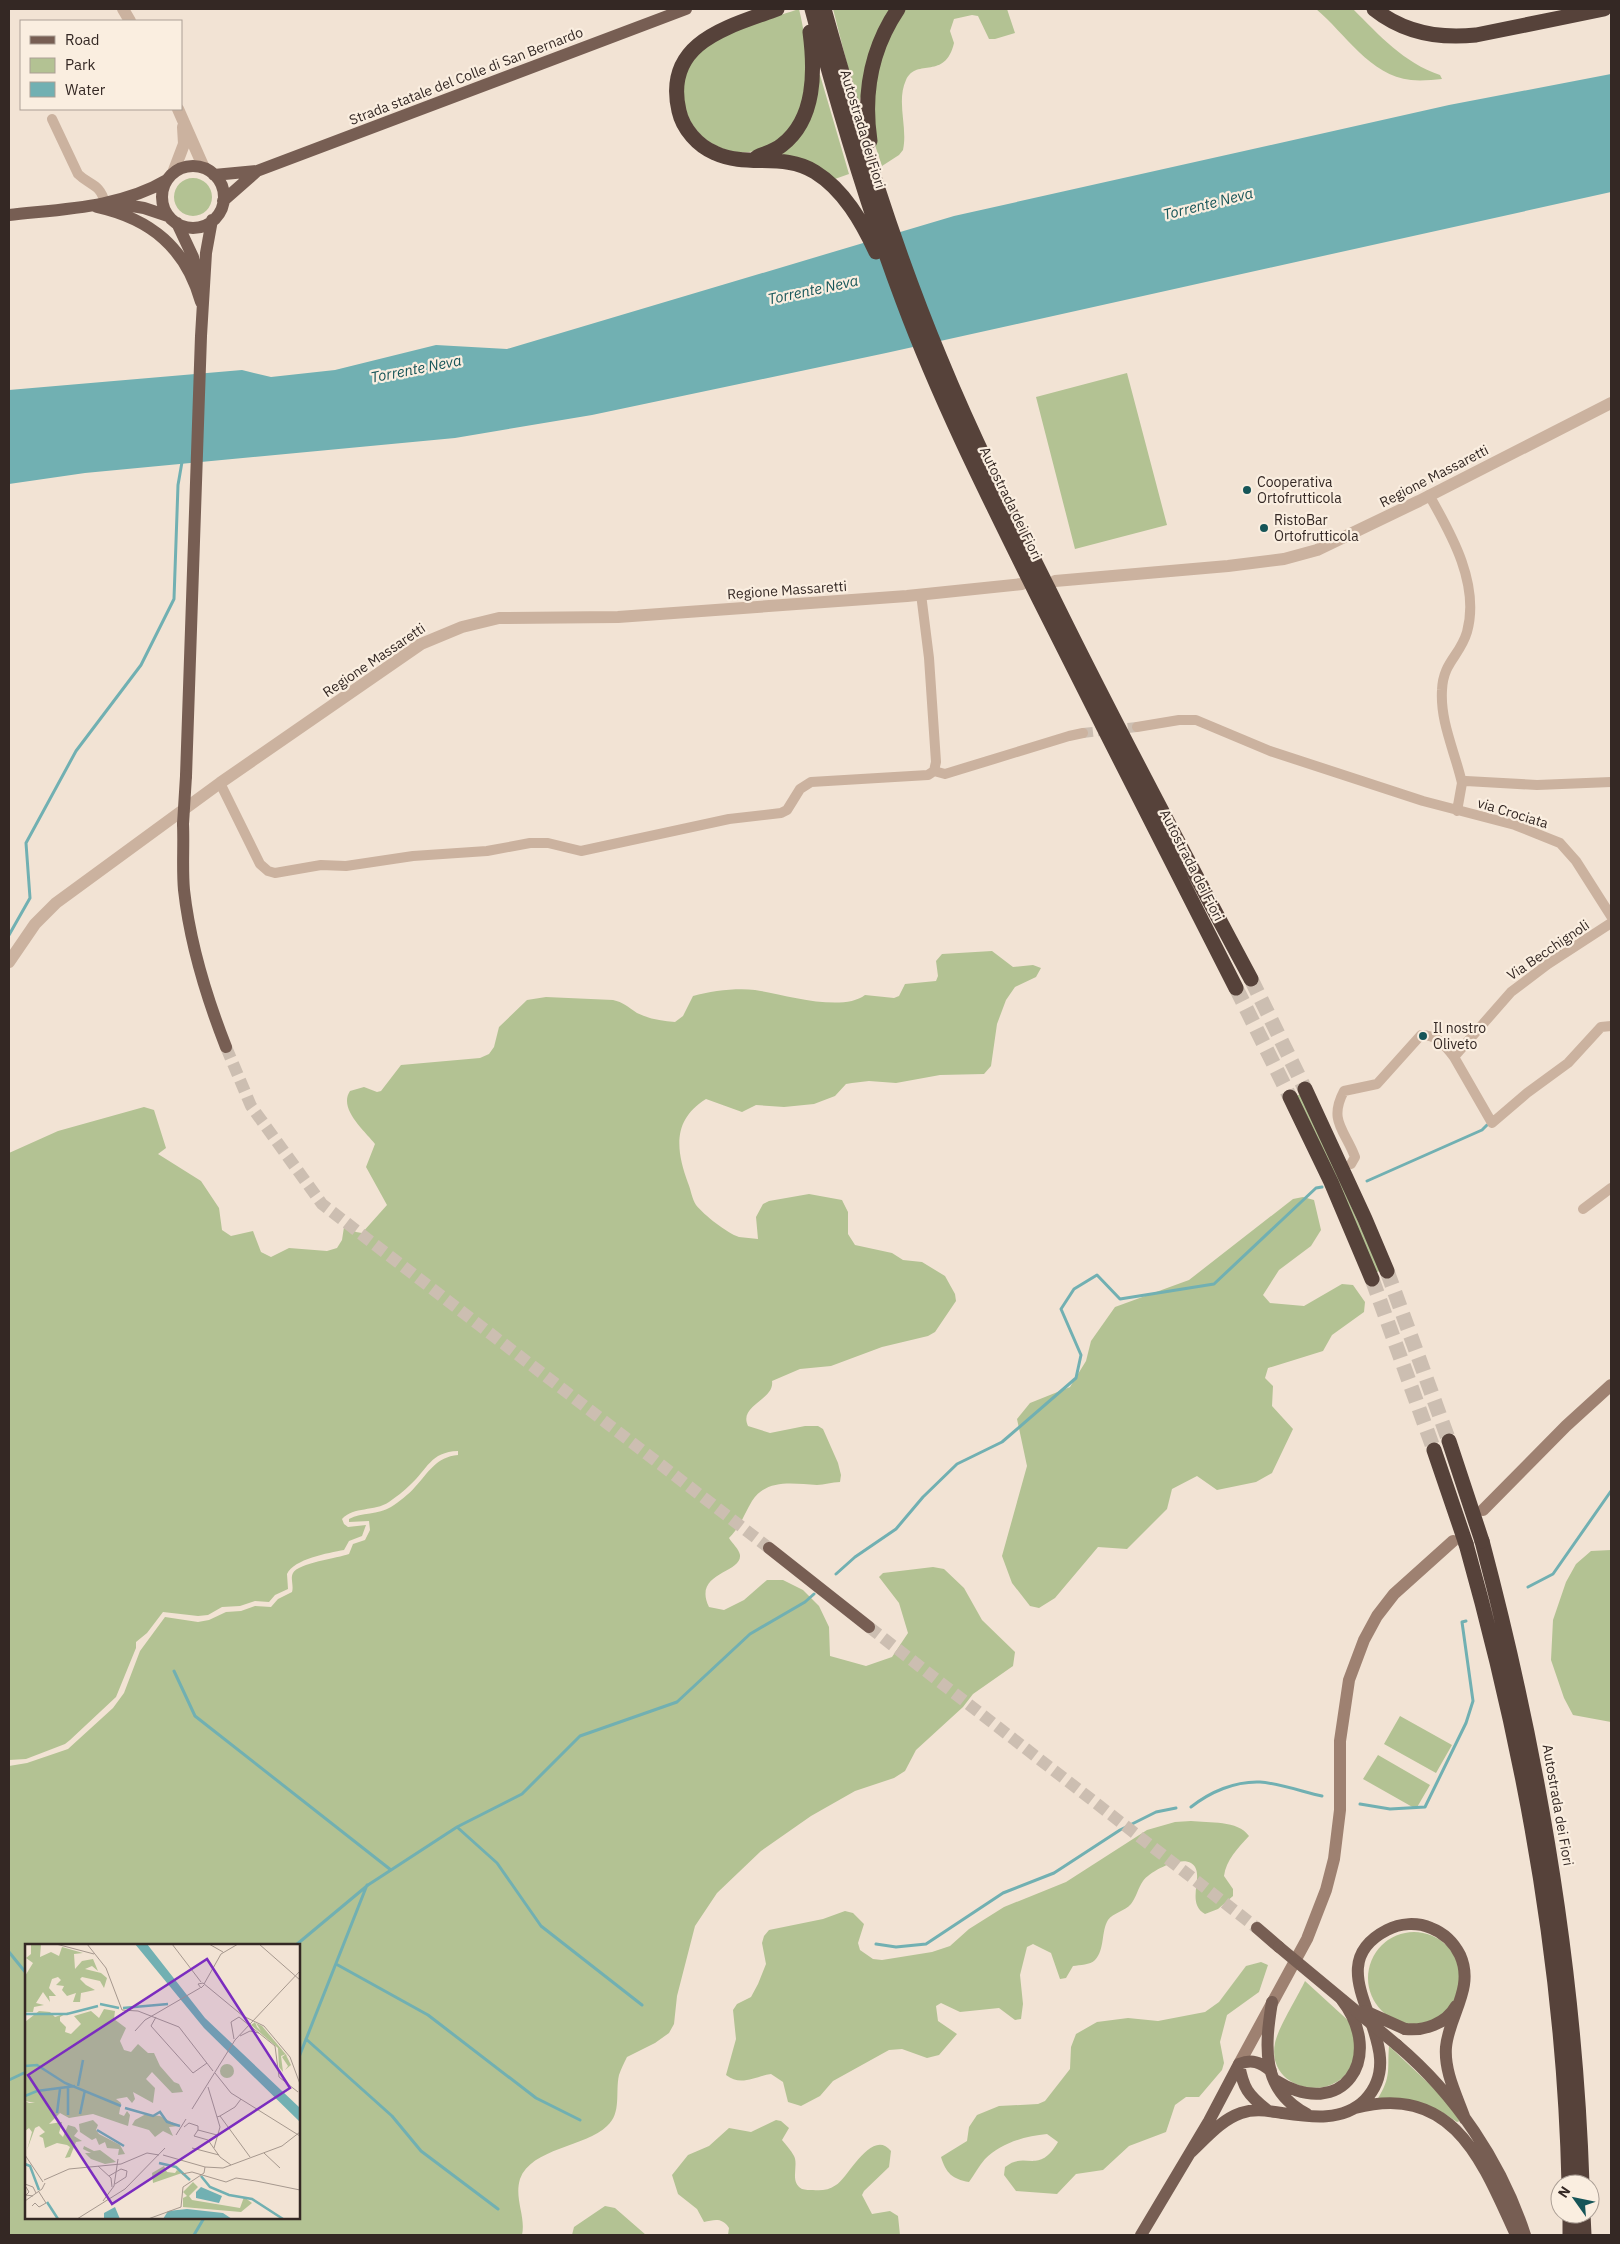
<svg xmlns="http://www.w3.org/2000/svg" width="1620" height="2244" font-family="'IBM Plex Sans',sans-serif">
<rect width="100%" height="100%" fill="#f2e3d4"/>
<path fill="#b3c293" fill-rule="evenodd" d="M799 9C806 39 809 61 804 91 803 97 803 105 800 110 797 118 789 133 782 138 740 173 677 139 684 85 685 75 689 62 696 54 716 31 770 19 799 9Z
M833 9H892L858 105 857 103Z
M904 9H1007L1015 33 995 39H989L978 16 972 15 954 19 950 31 954 43C945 81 917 57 906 80 896 102 908 127 903 150L899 155 882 166 874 142 871 121 878 58Z
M1316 9H1353C1379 35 1404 63 1440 75L1442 79C1432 80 1421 81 1411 80 1370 76 1345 33 1316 9Z
M820 75 849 174 832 180 780 155 816 76Z
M174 197a19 19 0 1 1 38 0a19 19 0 1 1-38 0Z
M1127 373 1167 525 1075 549 1036 397Z
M992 951 1013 967 1033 965 1041 968 1036 977 1015 987 1006 1000 997 1024 991 1066 984 1074 940 1075 896 1083 869 1081 852 1083 846 1084 835 1096 814 1104 784 1107 756 1105 742 1112 706 1099C672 1120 676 1150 688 1183 691 1190 692 1199 696 1205 704 1215 727 1233 739 1237 745 1238 752 1238 758 1239L756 1217 763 1204 769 1201 809 1194 842 1200 848 1212V1234L855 1245 892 1253 903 1260 922 1262 945 1276 955 1294 956 1301 935 1332 928 1336 882 1347 831 1366 800 1369 772 1381C775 1400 738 1405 748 1426L770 1433 805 1426H818L823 1429 838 1463 841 1475 840 1482C832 1482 824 1485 817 1485 794 1484 767 1478 752 1501 744 1514 741 1526 729 1538 732 1543 739 1549 740 1555 742 1574 692 1572 709 1607L724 1610 744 1600 767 1580H783L803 1590 819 1606 829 1627 830 1656 866 1666 892 1657 908 1633 899 1603 879 1577 883 1573 933 1567 944 1569 964 1588 982 1620 1015 1652 1013 1666 973 1694 963 1707 916 1750 905 1771 894 1778 855 1791 811 1816 761 1851 717 1893 695 1926 677 1996 674 2024 669 2033 655 2043 627 2057C624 2063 621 2069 619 2075 615 2092 622 2113 607 2126 586 2147 531 2148 520 2179 514 2199 526 2216 522 2235H9V1766L27 1763 68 1749 113 1708 124 1693 140 1651 165 1617 198 1622 209 1620 226 1612 241 1611 255 1606 271 1607 278 1599 292 1592C294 1586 290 1578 293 1573 298 1563 338 1558 349 1554L353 1544 365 1540 370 1530 369 1521 349 1522V1519C362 1512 378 1515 391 1507 399 1502 409 1494 415 1487 429 1472 436 1457 458 1455V1451C430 1452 428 1469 410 1485 404 1491 396 1497 389 1502 374 1512 354 1506 342 1519L344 1524 348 1527 366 1525 362 1536 349 1541 344 1550C328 1553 294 1559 287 1574L288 1589 275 1595 269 1602 255 1601 240 1606 222 1607 208 1615 198 1616 163 1612 147 1633 136 1642V1648L116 1697 70 1740 65 1744 26 1759 9 1760V1153L58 1131 144 1107 154 1110 166 1148 158 1154 201 1181 219 1208 222 1230 231 1236 253 1231 261 1252 271 1257 289 1248 327 1251 337 1248 342 1240 344 1227H348L356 1232 362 1233 387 1205 366 1167 375 1144C365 1131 338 1109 350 1091L364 1087 377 1092 381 1091 401 1065 480 1058 489 1054 494 1047 499 1027 527 1000 546 997 613 1000C623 1002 628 1007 637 1013 649 1019 662 1021 675 1022L683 1016 693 996C712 991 735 988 755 990 782 994 842 1013 865 995L894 998 899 996 905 984 936 981 938 976 936 961 942 954ZM26 1945H299V2218H26Z
M1301 1094 1380 1271 1374 1273 1296 1096Z
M1303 1197 1314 1200 1321 1230 1311 1246 1279 1270 1263 1295 1270 1303 1304 1306 1342 1284 1353 1285 1365 1302 1364 1312 1332 1335 1323 1351 1268 1368 1265 1378 1273 1386 1272 1406 1293 1429 1272 1473 1256 1482 1217 1490 1197 1476 1172 1489 1167 1509 1127 1549 1098 1547 1055 1598 1039 1608 1030 1606 1012 1583 1002 1556 1027 1466 1017 1419 1030 1403 1070 1387 1086 1361 1091 1341 1115 1307 1189 1280 1293 1199Z
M1611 1550V1722L1573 1715 1564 1698 1551 1660 1553 1620 1566 1582 1576 1564 1591 1551Z
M1400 1716 1452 1745 1436 1773 1384 1744Z
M1378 1755 1430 1785 1416 1809 1363 1779Z
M1191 1821C1209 1823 1238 1820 1249 1836 1238 1848 1226 1860 1224 1876L1233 1889V1896L1218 1909 1205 1914C1184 1902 1207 1873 1191 1863 1180 1856 1150 1871 1143 1881 1138 1888 1136 1898 1131 1904 1125 1911 1113 1913 1108 1920 1101 1931 1105 1950 1095 1960 1090 1965 1080 1965 1073 1966L1066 1978 1060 1979 1051 1953 1033 1944 1027 1947 1020 1975 1023 2004 1021 2019 1015 2020 999 2008 960 2012 941 2003 936 2006 938 2021 957 2034 939 2055 927 2058 902 2049 889 2050 833 2081 820 2096 801 2106 788 2102 783 2082 771 2074C755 2076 741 2087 726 2075L736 2039 733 2010 737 2004 751 1997 758 1984 766 1964 762 1943 764 1936 769 1930 823 1919 845 1911 853 1913 864 1924 858 1943 860 1950 873 1959 882 1960 932 1952 950 1946 969 1929 1004 1907 1066 1882 1147 1830 1175 1822Z
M1368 1978a46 46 0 1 1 92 0a46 46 0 1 1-92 0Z
M1261 1962 1268 1965 1259 1992 1227 2015 1220 2042 1224 2063 1222 2070 1199 2097H1186L1175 2105 1166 2132 1129 2146 1103 2170 1076 2174 1057 2194 1016 2191 1004 2175 1005 2167C1026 2150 1038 2176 1058 2142L1047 2134C1025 2136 1001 2143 985 2159 979 2166 974 2175 969 2182 952 2179 946 2173 941 2157L967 2141 969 2127 977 2115 999 2106 1038 2104 1045 2101 1070 2069 1071 2047 1076 2034 1097 2022 1128 2018 1158 2021 1205 2012 1219 2002 1246 1966Z
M1305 1981 1352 2024C1353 2034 1357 2049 1354 2059 1340 2106 1265 2092 1275 2043 1278 2028 1298 1996 1305 1981Z
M1389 2046 1440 2094 1460 2121 1457 2122 1442 2112 1377 2100C1392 2076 1387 2070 1389 2046Z
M776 2120 781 2121 789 2128 782 2140C786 2145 791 2150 794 2156 799 2166 789 2182 802 2189 805 2190 810 2190 813 2190 821 2191 829 2190 836 2185 848 2178 872 2127 891 2151L889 2167 864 2191 862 2195 872 2214 890 2211 898 2216 900 2235H728L729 2228C722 2217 714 2220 704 2222L697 2209 678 2194 672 2175 688 2155 709 2146 729 2128 751 2132Z
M605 2206 615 2208 646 2235H572L574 2227Z"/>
<path fill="#71b0b2" d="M1611 74V192L886 353 592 415 455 438 85 473 9 484V390L242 370 271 377 335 370 436 345 507 349 954 216 1449 105Z"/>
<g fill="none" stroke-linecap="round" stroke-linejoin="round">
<path stroke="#71b0b2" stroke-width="3" d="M9 935 30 898 26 843 76 751 141 665 174 599 178 485 182 462
M1367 1181 1482 1130 1487 1125
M836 1574 855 1557 896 1529 923 1497 957 1464 1002 1442 1076 1378 1081 1355 1061 1309 1074 1289 1097 1275 1120 1299 1214 1284 1316 1188 1322 1187
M1528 1587 1553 1574 1611 1491
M174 1671 195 1716 391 1870
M1360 1804 1390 1809 1425 1807 1466 1723 1473 1701 1462 1622 1466 1621
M1191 1807C1210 1792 1235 1781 1260 1782 1277 1783 1304 1792 1322 1796
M457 1827 497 1863 541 1926 642 2005
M876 1944 896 1947 926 1944 1003 1893 1054 1873 1120 1830 1156 1812 1176 1808
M296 1945 368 1885 457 1827 522 1794 580 1736 677 1702 750 1634 805 1602 814 1594
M9 1952 26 1973
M336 1964 428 2015 536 2098 580 2120
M306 2039 392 2116 421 2151 498 2209
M299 2057 367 1885
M9 2080 26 2072
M194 2235 204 2218"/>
<path stroke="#ccbeb1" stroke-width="10" stroke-dasharray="10 5" stroke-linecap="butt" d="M1083 733 1137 727"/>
<path stroke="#ccbeb1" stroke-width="12" stroke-dasharray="12 6" stroke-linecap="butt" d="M226 1047 251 1106 322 1204 769 1548
M869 1627 1257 1928"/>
<path stroke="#ccbeb1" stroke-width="15" stroke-dasharray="15 8" stroke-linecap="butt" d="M1251 979 1305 1089
M1236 988 1290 1097
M1387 1271 1449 1441
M1372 1279 1434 1450"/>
<path stroke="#cbb29f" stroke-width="10" d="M52 119 78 174C90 186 100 183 105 203
M1429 495C1452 535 1480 585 1467 632 1460 656 1443 662 1442 690 1440 722 1455 752 1462 783
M1137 727 1179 720H1196L1270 751 1423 801 1515 825 1560 843 1576 861 1611 916
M934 771 945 774 1069 736 1083 733
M220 783 260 864 268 871 275 873 321 865 346 866 413 856 487 851 530 843H548L581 851 729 819 781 813 787 810 800 789 811 782 928 775 934 771 936 762 929 658 921 594
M1457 811 1462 783 1466 781 1537 785 1611 782
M1611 923 1548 964 1511 992 1454 1057 1492 1123 1527 1093 1568 1063 1601 1027 1611 1026
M1351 1164 1355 1157C1345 1130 1328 1121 1344 1091L1377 1084 1421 1035C1437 1035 1445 1045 1454 1057
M1583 1209 1611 1188"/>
<path stroke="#cbb29f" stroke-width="12" d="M123 9 130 21
M178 109 204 168
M173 173 184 144 183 127
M1055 581 1228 566 1284 559 1317 550 1419 501 1611 403
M9 962 35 924 56 903 220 783 421 644 462 627 499 618 618 617 907 596 1022 584"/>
<path stroke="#9e8171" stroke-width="12" d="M1483 1510 1566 1426 1611 1385
M1239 2064 1307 1939 1326 1890 1334 1859 1340 1810V1741L1349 1680 1364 1640 1377 1616 1394 1594 1453 1541"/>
<path stroke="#775e53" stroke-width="12" d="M162 197a31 31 0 1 1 62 0a31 31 0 1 1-62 0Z
M214 175 257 171 686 9
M223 201 257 171
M114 203 144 208 168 216
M97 207C151 219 186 248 201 302
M9 215C62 209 120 208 167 180
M177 223 193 257 197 278
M186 776 201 336 206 253 212 220
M183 824C184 846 182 868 184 890 190 944 206 996 226 1047
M769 1548 869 1627
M1257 1928 1279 1947
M1272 2002C1265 2045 1260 2090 1307 2114
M1405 2029C1424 2031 1446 2024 1456 2006
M1397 2045C1456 2095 1501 2162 1525 2235
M1239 2064C1243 2088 1248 2095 1267 2110
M1275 2080C1343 2123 1386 2057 1342 2000
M1355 2108C1454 2082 1483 2163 1516 2235
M1191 2152C1207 2137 1221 2120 1241 2113 1256 2108 1268 2111 1282 2113 1310 2117 1343 2122 1365 2100 1418 2045 1309 1970 1387 1930 1400 1923 1417 1922 1431 1928 1444 1933 1454 1943 1460 1955 1475 1988 1449 2015 1446 2047 1444 2072 1457 2096 1465 2119
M1141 2235 1209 2121 1239 2064C1252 2059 1260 2062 1271 2071"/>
<path stroke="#56423a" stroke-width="15" d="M777 9C728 27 663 42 679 111 683 129 698 146 715 153 747 168 783 152 815 172 844 190 862 222 876 252
M812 9C838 107 867 206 903 301 941 403 991 502 1039 599 1104 729 1170 858 1236 988
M824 9C857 127 893 245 940 358 974 441 1014 520 1054 600 1117 728 1184 854 1251 979
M1374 9C1403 32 1439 39 1476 35L1604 9
M870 141C863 94 871 49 898 9
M757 157C766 153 775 151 782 145 816 119 815 70 810 32
M1305 1089 1365 1219 1387 1271
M1290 1097 1331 1182 1372 1279
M1482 1541C1538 1752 1575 1966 1582 2184
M1466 1544C1525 1753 1564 1967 1569 2184
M1570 2214V2235
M1583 2214 1584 2235"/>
<path stroke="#775e53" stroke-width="12" d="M183 824 186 776
M1279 1947 1397 2045
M1365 2011 1405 2029"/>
<path stroke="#56423a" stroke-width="15" d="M1449 1441 1482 1541
M1434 1450 1466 1544"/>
</g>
<g fill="#165558" stroke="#faeee0" stroke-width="2">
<circle cx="1247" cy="490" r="5"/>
<circle cx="1264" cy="528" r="5"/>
<circle cx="1423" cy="1036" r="5"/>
</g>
<g text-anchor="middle" stroke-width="4.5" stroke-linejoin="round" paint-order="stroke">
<g font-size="14" fill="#342824" stroke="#faeee0">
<text transform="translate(466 76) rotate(-21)" y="5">Strada statale del Colle di San Bernardo</text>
<text transform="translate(863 129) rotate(73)" y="5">Autostrada dei Fiori</text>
<text transform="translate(1434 476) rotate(-27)" y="5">Regione Massaretti</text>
<text transform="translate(1011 503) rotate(64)" y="5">Autostrada dei Fiori</text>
<text transform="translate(787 590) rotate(-4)" y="5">Regione Massaretti</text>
<text transform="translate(374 660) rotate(-34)" y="5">Regione Massaretti</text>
<text transform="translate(1513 813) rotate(17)" y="5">via Crociata</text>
<text transform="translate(1192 865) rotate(63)" y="5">Autostrada dei Fiori</text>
<text transform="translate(1548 950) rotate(-34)" y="5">Via Becchignoli</text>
<text transform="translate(1558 1805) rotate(80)" y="5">Autostrada dei Fiori</text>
</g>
<g font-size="14" fill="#342824" stroke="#faeee0" text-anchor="start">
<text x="1257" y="487">Cooperativa<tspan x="1257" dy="16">Ortofrutticola</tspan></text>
<text x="1274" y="525">RistoBar<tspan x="1274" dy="16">Ortofrutticola</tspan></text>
<text x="1433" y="1033">Il nostro<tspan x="1433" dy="16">Oliveto</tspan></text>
</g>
<g font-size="15" font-style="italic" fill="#165558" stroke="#faeee0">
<text transform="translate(1208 204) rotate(-14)" y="5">Torrente Neva</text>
<text transform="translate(813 290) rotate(-12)" y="5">Torrente Neva</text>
<text transform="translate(416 369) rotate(-11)" y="5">Torrente Neva</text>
</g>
</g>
<g transform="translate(25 1944)">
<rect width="275" height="275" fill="#f2e3d4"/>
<path d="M6 0H16L15 13 26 8 34 12 37 3 58 9 49 10 50 25 57 17 68 15 73 27 67 22 60 25 76 29 82 34 79 44 75 37 57 33 55 35 61 41 70 46 56 49 55 58H48L51 49 42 52 37 46 39 42 31 41 36 36 33 33 27 35 24 44 31 52H24L25 58 18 48 11 59 19 61 9 63 8 68H0V32L8 19 1 14 6 10ZM79 65 90 67 89 75 101 84 95 97 99 106 106 108 113 100 123 109H129L135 122 149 138 154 140 158 148 147 149 127 128 121 135 130 144 128 159 108 148 110 155 107 159 102 153 91 155 96 159 94 170 99 172 102 167 105 171 103 182 68 170 44 174 35 169 24 180 37 178 34 189 38 193 43 181 50 183 53 187 49 192 57 197 51 198 45 213 40 214 45 203 42 201 32 199 20 204 18 194 14 192 20 188 14 182 10 184 2 206 7 188 4 184 0 187V157L4 159H10L0 157V78L14 67 25 68 30 73 44 68 35 73V77L41 83 40 88 46 90 56 80 49 72 66 67 74 74ZM230 78 232 83 236 87 231 79 237 82 263 113 261 111 266 121 260 126 263 122 257 113 261 110 256 112 258 128 254 123 253 104 226 81ZM195 127a7 7 0 1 1 14 0a7 7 0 1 1-14 0ZM121 170 135 172 154 182 144 183 148 192 138 187 130 193 124 186 107 181 110 176ZM68 176 73 181 71 186 74 190 95 201 100 210 93 211 94 205 82 204 80 198 74 201 71 194 67 196 55 188 54 180ZM59 202 69 207 75 206 91 218 80 220 66 215 60 209H66L58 205ZM139 222 142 228 150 229 152 226 157 229 128 239 127 229ZM168 238 173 243 164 252 167 256 215 264 219 253 227 259 216 268 158 263V254L162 252 158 248Z" fill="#b3c293"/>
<path d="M110 0H122L180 74 275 164V178L179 84ZM176 243 197 252 194 259 171 254V248ZM90 263 95 275H79V269ZM162 265 198 269 207 275H138L143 267Z" fill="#71b0b2"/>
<path fill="none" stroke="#71b0b2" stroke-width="2.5" d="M75 60 94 64M98 64 143 60M0 70H42L73 62M0 122 12 121 40 139 96 162M53 142 58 116M43 144V171M0 152 12 147 50 142M100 164 128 172 135 168 142 178 155 182M32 169 35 145M55 170 60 146M72 186 99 202M134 219 151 223 165 236M0 220 5 222 14 246M176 232 185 243 204 251 227 255 258 275M22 258 33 275"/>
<path fill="none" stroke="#a6988e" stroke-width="1" d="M31 0 69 10M62 0 81 24 97 66 113 67 154 83 188 127M147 0 176 38M184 0 198 8M234 0 275 36M179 40 196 10 213 0M179 41 176 44 173 40 178 39 218 72 239 82 265 113 275 140M131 73 126 82 168 129 182 119M110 87 120 76 175 44M215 92 225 87 234 89M209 95 206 78 214 73 250 102 254 133 273 148M190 129 206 149 275 192M183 143 195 183 189 204M167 165 210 96 275 27M195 172 210 163 216 155M192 173 195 172 225 213M159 183 164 179 173 182V186M151 191 161 175M192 191 173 186 169 192 183 196 195 213 206 221M167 204 194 211M239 209 255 224M0 211 18 238M138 211 180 223 198 224 257 202 275 188M73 222 86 234 87 243M157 230 167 228 201 238 211 234 231 237 275 246M84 232 96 225 102 227 101 233 90 240M19 236 44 225 96 220 122 209 134 211M0 240 8 243 11 249M1 243 4 248 1 251 8 252M0 257 17 245 20 239M78 257 89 242 93 215M7 262 10 259 14 263 21 259 14 248M52 275 100 245 140 204M123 275 156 263 158 243 179 229 180 223"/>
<path fill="#7b2cbf" fill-opacity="0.15" stroke="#7b2cbf" stroke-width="2.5" d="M182 15 265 144 87 260 3 131Z"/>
<rect width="275" height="275" fill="none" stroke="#342824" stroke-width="2.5"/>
</g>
<rect width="1620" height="2244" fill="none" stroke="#342824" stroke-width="20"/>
<rect x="20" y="20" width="162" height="90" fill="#faeee0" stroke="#ab9f95"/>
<rect x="30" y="36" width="25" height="8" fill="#775e53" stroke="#ab9f95"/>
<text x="65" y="45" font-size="15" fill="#342824">Road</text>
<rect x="30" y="58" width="25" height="15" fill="#b3c293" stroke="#ab9f95"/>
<text x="65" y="70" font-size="15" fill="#342824">Park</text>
<rect x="30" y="82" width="25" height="15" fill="#71b0b2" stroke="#ab9f95"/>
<text x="65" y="95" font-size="15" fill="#342824">Water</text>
<g transform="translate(1575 2199) rotate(303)"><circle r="24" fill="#faeee0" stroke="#ab9f95"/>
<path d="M0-4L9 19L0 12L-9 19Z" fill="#165558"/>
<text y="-8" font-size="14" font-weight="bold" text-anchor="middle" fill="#342824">N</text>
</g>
</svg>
